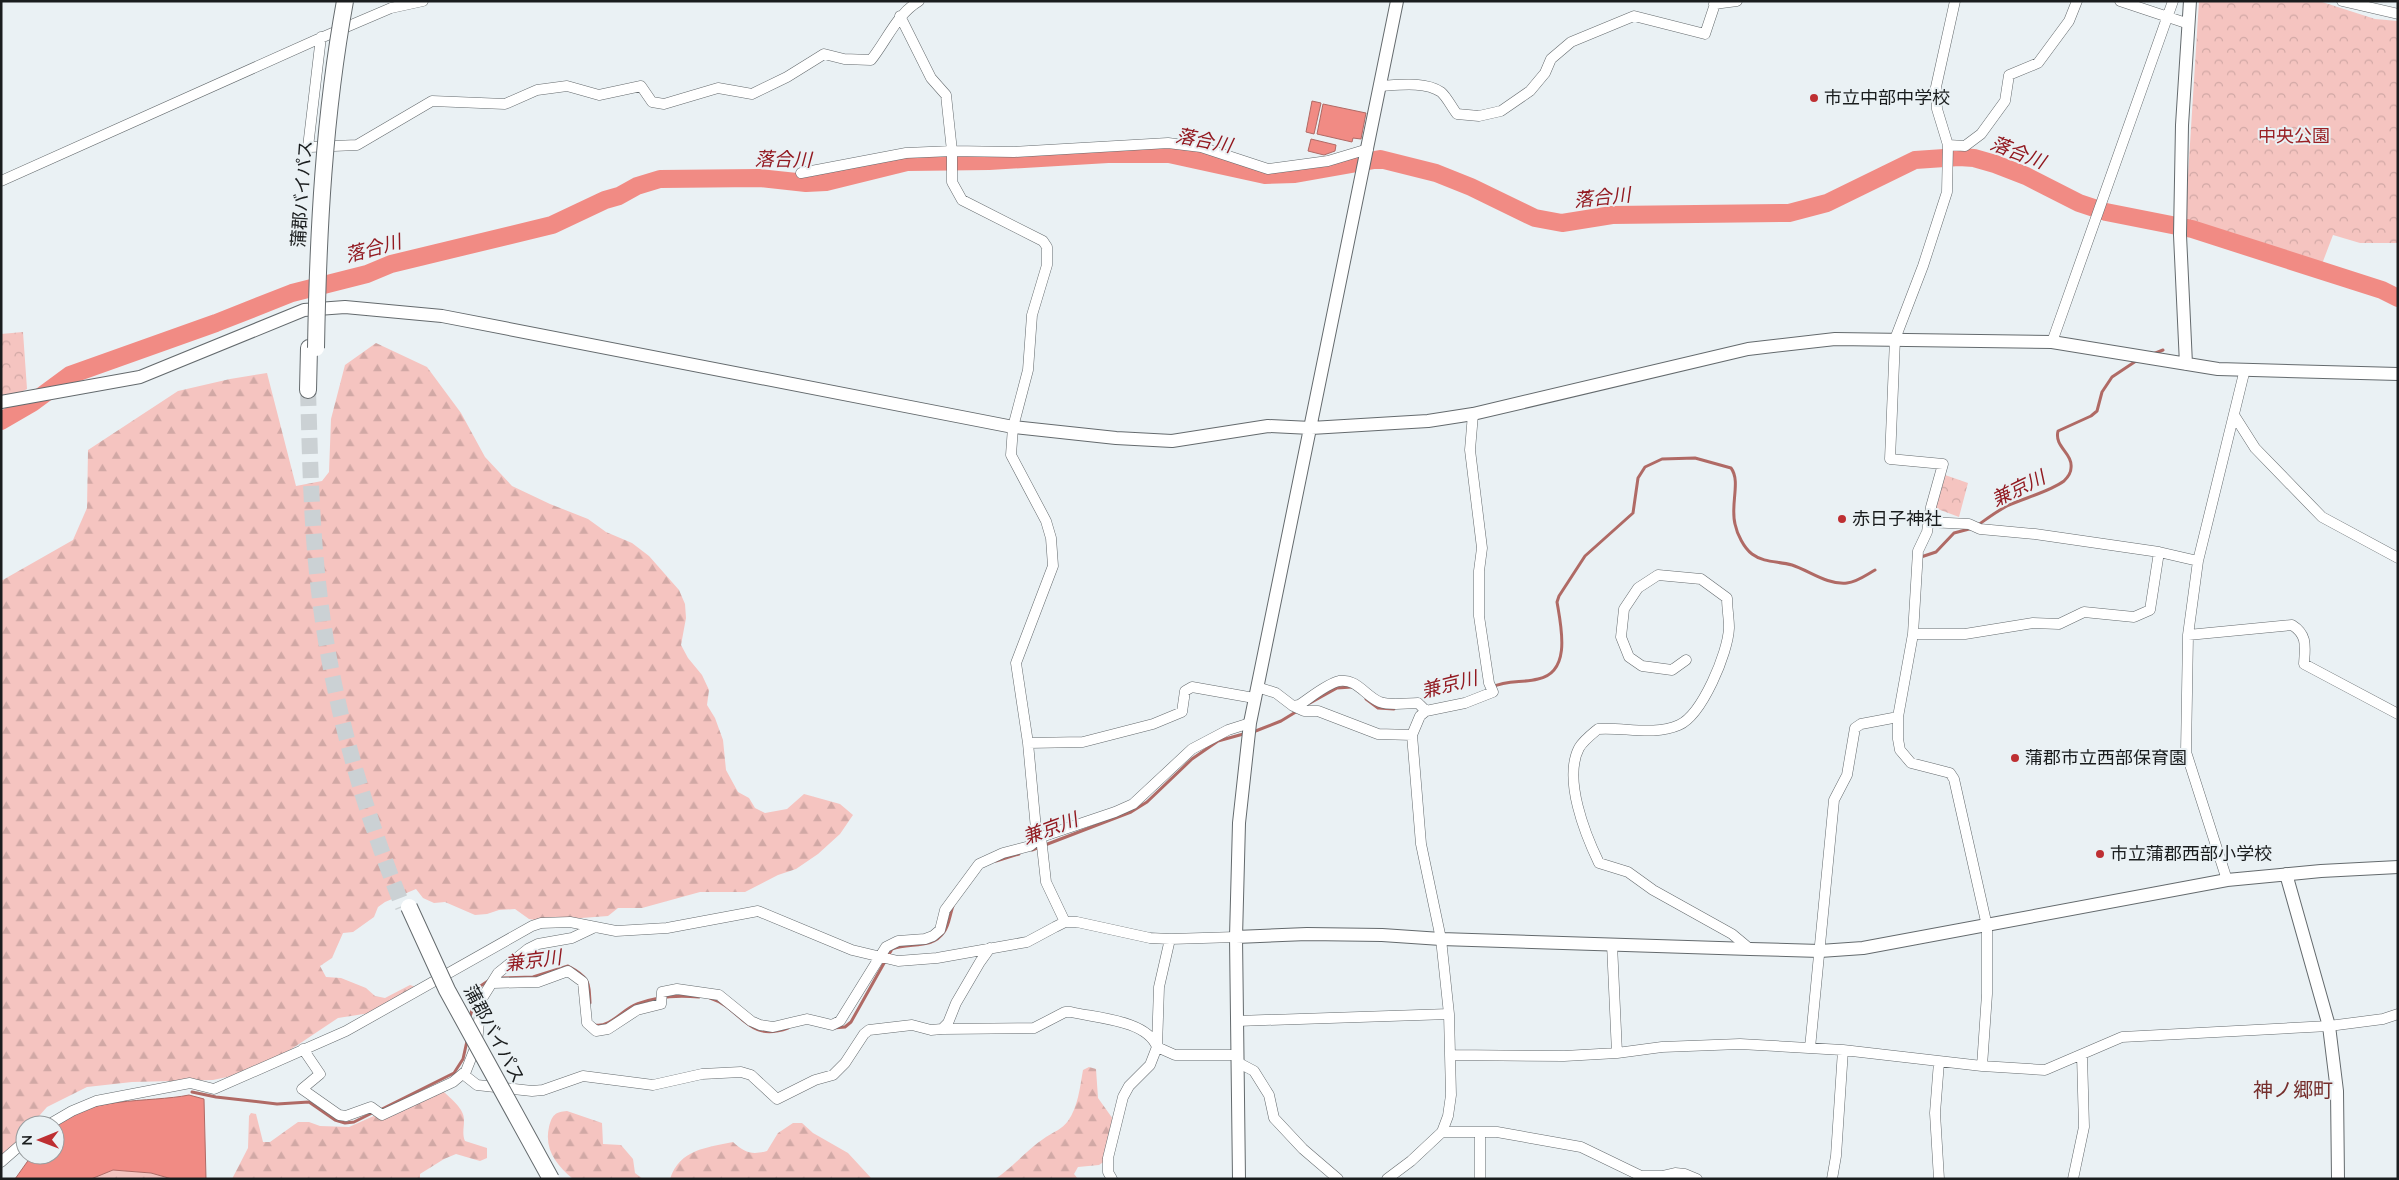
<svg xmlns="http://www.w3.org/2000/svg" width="2399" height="1180" font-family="Mulish,'Noto Sans JP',sans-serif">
<defs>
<pattern id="forest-firs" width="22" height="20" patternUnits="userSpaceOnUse" patternTransform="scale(1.25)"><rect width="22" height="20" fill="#f5c4c0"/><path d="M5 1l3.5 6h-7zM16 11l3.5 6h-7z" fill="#d1a8a5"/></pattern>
<pattern id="park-crowns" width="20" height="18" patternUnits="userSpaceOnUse" patternTransform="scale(1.25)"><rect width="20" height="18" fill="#f5c4c0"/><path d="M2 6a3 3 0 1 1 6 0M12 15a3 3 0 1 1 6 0" fill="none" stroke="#d1a8a5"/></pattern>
</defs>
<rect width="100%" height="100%" fill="#eaf1f4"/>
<path fill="url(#forest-firs)" d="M376 343 427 367 461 413 485 457 512 486 550 504 588 519 606 532 632 543 649 556 679 590 685 604 686 618 681 645 688 658 702 675 709 690 707 705 715 718 723 740 726 770 738 792 749 798 755 808 765 813 787 809 804 794 840 804 853 815 840 834 818 854 796 869 778 875 745 892H700L642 908H618L608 916 541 921 529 919 515 909 499 910 487 914 475 915 445 902 434 903 423 898 416 889 385 902 378 907 374 917 353 932 343 933 332 958 320 966 326 977 341 978 366 988 375 996 385 998 410 985 416 987 383 1011 338 1018 287 1052 232 1076 213 1080 132 1082 87 1087 47 1107 31 1125H25V1132L1 1161V581L73 540 87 508 88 450 178 391 230 379 267 373 296 486 322 481 329 472 331 419 345 365Z
M1089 1067 1096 1069 1098 1098 1113 1119 1105 1161 1099 1165 1078 1167 1074 1174 1078 1179H995C1014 1167 1027 1149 1046 1137 1054 1132 1062 1129 1068 1121 1078 1107 1080 1087 1083 1070Z
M443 1091C451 1099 465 1109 464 1121 464 1128 462 1134 465 1141L487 1148V1158L480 1161 456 1154 444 1159 420 1174V1179H232L248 1148 249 1116 251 1113 256 1114 263 1142H270L298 1122H309L320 1126 349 1127 376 1115Z
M567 1111 602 1123 603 1144 621 1145 633 1159 635 1173 643 1179H573C556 1165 544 1149 549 1127 552 1115 555 1112 567 1111Z
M793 1123H802L813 1133 848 1153 872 1179H670C680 1149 706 1148 733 1142 745 1153 752 1155 767 1151L778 1133Z
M113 1170 151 1173 172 1179H91Z"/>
<path fill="url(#park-crowns)" d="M2199 1H2319L2375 19 2398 21V243H2360L2333 235 2322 264 2312 267 2214 236 2185 223Z
M23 332 27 389 21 392 2 396 1 334Z
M1945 475 1968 483 1959 517 1935 508Z"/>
<path fill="#f18b84" stroke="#b06a65" d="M1312 101 1321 103 1314 134 1306 132Z
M1323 104 1366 113 1361 139 1353 138 1352 142 1317 134Z
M1311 139 1336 145 1335 151 1324 155 1308 151Z
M189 1095 204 1099 206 1179H172L151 1173 113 1170 91 1179H15L32 1155H55V1127C83 1096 150 1103 189 1095Z"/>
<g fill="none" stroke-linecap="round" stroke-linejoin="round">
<path stroke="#b06a65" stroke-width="3" d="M2153 354 2163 350
M1978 525C1988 518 1997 511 2007 506 2024 498 2049 492 2064 481 2067 478 2071 473 2071 468 2073 453 2054 447 2058 431L2091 416 2097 411 2102 392 2112 377 2136 361
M1921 557 1936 552 1954 533 1973 528
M1492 687C1507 680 1522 683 1538 679 1572 672 1561 626 1557 602L1559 596 1585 556 1633 513 1638 478 1645 467 1662 459 1695 458 1731 468C1741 481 1730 505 1735 524 1737 534 1744 548 1752 554 1764 563 1778 561 1792 565 1810 571 1827 585 1847 583 1857 582 1866 575 1875 570
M1366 699 1378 708 1394 709
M1310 703 1337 688 1352 687
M1253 732 1281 721 1299 710
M1032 850 1131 812 1147 802 1192 759 1218 741 1247 733
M996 861 1019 854
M499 978 533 977 568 966C589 977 589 981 590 1003
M710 998C742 1008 746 1043 788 1028
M469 1020 479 987 491 979
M595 1025C610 1028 623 1009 637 1004 657 996 678 995 699 997
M833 1028 845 1027 851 1022 892 949C910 942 932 950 944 932 949 926 950 914 953 906
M192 1092 216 1097 277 1104 309 1102 335 1120 345 1123 354 1122 374 1112
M380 1110 454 1073 463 1059 467 1041"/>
<path stroke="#f18b84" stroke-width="18" d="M1 421 32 403 70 375 216 323 292 293 367 274 391 264 552 225 605 200 619 196 637 186 660 179 759 178 806 183 826 182 907 162 989 161 1108 154H1169L1265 175 1295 174 1380 159 1436 173 1471 187 1535 218 1562 223 1612 215 1789 213 1827 203 1915 160 1959 157 1974 158 1995 164 2026 176 2079 203 2106 212 2192 229 2382 290 2398 298"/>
<path stroke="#cbd1d4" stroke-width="16" stroke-dasharray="16 8" stroke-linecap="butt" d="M308 390C310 454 311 519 318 582 330 695 361 803 403 907"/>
<defs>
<path id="minor" d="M1955 1 1936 87 1937 109 1948 145 1947 192 1923 266 1895 339 1890 459 1943 464 1931 507 1927 532 1918 551 1913 634 1898 717V739L1900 750 1911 763 1950 773 1954 779 1987 926V994L1982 1066
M2120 1 2189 24
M2342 1 2398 14
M1714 4 1737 1
M900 16 931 78 946 95 952 151V182L962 200 1043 241 1047 247V265L1032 315 1028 370 1013 427 1011 455 1046 521 1051 538 1053 566 1016 663 1028 743 1036 829 1041 837 1046 882 1065 922
M321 37 308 147H310L357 145 432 101 505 104 537 90 567 86 599 95 641 86 652 102 664 104 718 88 752 94 787 77 824 54 844 59 871 60C887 40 897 14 919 1
M1379 86C1398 85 1425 81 1441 92 1447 97 1452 108 1457 114L1479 116 1501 111 1530 91 1545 73 1551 59 1571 42 1634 16 1705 34 1716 1
M1948 145 1965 146 1981 134 2005 101 2009 75 2038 63 2069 21 2077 1
M801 173 906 153 952 151 1014 152 1168 143 1201 147 1268 169 1328 161 1368 149
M1 181 316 40 391 8 423 1
M2052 342 2173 1
M2234 415 2255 448 2322 517 2398 558
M1928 522 1969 524 1980 529 2035 534 2159 552 2198 561
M1913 634H1965L2033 623 2059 624 2084 612 2134 617 2150 610 2159 552
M2188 635 2292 625C2308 635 2305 647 2304 664L2398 714
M1686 660 1672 670 1642 666 1629 657 1621 637 1624 609 1638 588 1658 575 1701 579 1727 598C1727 608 1729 618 1729 628 1728 653 1702 715 1679 725 1654 736 1624 727 1598 729 1592 734 1583 741 1579 748 1563 779 1585 834 1599 863L1628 872 1653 890 1732 934 1750 949
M1257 687 1276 693 1293 706 1304 711H1318L1378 734 1412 735
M1293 706 1299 705C1310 698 1326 684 1339 681 1357 678 1365 696 1380 702 1391 706 1406 703 1418 703L1426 711
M1028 743 1083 742 1153 724 1182 712 1185 691 1192 687 1254 698
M2227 880 2186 752 2188 635 2198 561 2245 369
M1612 944 1617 1053
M493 983 538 982 568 971 583 982 587 1023 596 1031 608 1029 637 1010 661 1004 662 992 677 989 719 995 751 1021 760 1025 773 1027 807 1019 832 1025 840 1021 886 947 898 941 925 939 933 936 940 930 945 910 979 864 1003 853 1030 846 1041 837 1115 812 1133 804 1192 749 1228 730 1250 723
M1237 1021 1449 1014
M942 1029 1034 1028 1065 1012H1071C1096 1018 1147 1020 1157 1047L1175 1055H1237
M1810 1048 1834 800 1847 775 1855 728 1861 724 1898 717
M303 1049 320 1074 302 1089 339 1115 346 1116 371 1107 382 1115 453 1082 466 1071 477 1043 481 1000 498 973 528 949 538 944 572 938 593 928
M1451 1055 1564 1056 1617 1053 1662 1047 1740 1044 1843 1050 1982 1066 2045 1070 2122 1037 2329 1026 2383 1019 2398 1014
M1237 1062 1254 1071 1269 1095 1274 1118 1303 1149 1338 1179
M1939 1062 1935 1113 1939 1179
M463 1074 477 1085 532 1091 543 1090 583 1076 653 1085 702 1074 741 1072 751 1075 777 1099 815 1080 833 1075 845 1063 864 1034 869 1030 912 1025 931 1030 942 1029 948 1023 956 1003 980 962 990 948
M48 1125 72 1111 96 1101 190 1083 214 1089 346 1031 532 926 541 923 570 922 616 931 667 928 758 911 852 950 898 961 937 958 1027 942 1055 927 1065 922H1077L1150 938 1170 939 1236 937
M1442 1132H1497L1581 1147 1641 1176H1662L1675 1173 1685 1174 1697 1179
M1480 1132V1179
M1 1162 25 1141
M1112 1179 1108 1172V1158L1123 1097 1129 1086 1150 1065 1157 1047 1159 987 1170 939
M1387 1179 1411 1161 1442 1132 1448 1116 1451 1095 1449 1014 1441 939 1421 844 1412 735 1420 716 1426 711 1465 703 1493 692 1489 683 1479 616V571L1482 548 1470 450 1473 414
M1832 1179 1836 1156 1843 1050
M2073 1179 2084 1127 2082 1055"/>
<path id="tertiary" d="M2186 364 2180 235 2182 125 2190 1
M1 402 140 377 304 310 345 307 442 316 1013 427 1116 438 1172 441 1268 426 1311 428 1428 421 1473 414 1748 349 1835 339 2052 342 2218 369 2398 374
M2286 874 2329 1026 2337 1091 2338 1179
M1236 937 1307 934 1382 935 1441 939 1750 949 1820 951 1863 948 2227 880 2321 871 2398 867
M1239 1179 1236 937 1239 823 1250 723 1397 1"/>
<path id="trunk" d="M308 390 309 348"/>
</defs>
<use href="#minor" stroke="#646a6d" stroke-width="11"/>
<use href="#tertiary" stroke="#646a6d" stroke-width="14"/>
<use href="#trunk" stroke="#646a6d" stroke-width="18"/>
<use href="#minor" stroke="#fff" stroke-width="10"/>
<use href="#tertiary" stroke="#fff" stroke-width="12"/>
<use href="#trunk" stroke="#fff" stroke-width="16"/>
<defs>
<path id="trunk-bridge" d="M316 348C318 231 324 116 345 1
M409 907 447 990 551 1179"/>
</defs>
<use href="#trunk-bridge" stroke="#646a6d" stroke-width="18" stroke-linecap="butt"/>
<use href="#trunk-bridge" stroke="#fff" stroke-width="16"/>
</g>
<g fill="#be2f32" stroke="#eaf1f4" stroke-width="2">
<circle cx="1814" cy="98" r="5"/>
<circle cx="1842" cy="519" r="5"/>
<circle cx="2015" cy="758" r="5"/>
<circle cx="2100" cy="854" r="5"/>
</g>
<g text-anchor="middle" stroke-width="4" stroke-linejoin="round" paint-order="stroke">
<g font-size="18" fill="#1a1d1e" stroke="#eaf1f4" text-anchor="start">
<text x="1824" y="104">市立中部中学校</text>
<text x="1852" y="525">赤日子神社</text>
<text x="2025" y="764">蒲郡市立西部保育園</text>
<text x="2110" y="860">市立蒲郡西部小学校</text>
</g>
<g font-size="18" fill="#992125" stroke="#eaf1f4">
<text x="2294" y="142">中央公園</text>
</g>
<g font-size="18" fill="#1a1d1e" stroke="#eaf1f4">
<text transform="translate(302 194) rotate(-86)" y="6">蒲郡バイパス</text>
<text transform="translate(494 1034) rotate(62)" y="6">蒲郡バイパス</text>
</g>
<g font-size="19" font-style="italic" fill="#921920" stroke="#eaf1f4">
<text transform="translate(1204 140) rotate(11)" y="7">落合川</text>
<text transform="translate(2018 152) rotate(21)" y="7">落合川</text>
<text transform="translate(783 159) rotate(1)" y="7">落合川</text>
<text transform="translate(1602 197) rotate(-6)" y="7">落合川</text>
<text transform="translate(373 248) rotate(-15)" y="7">落合川</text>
<text transform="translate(2018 488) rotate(-26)" y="7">兼京川</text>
<text transform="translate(1449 684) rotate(-14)" y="7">兼京川</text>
<text transform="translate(1050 828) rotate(-20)" y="7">兼京川</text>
<text transform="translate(533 960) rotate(-7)" y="7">兼京川</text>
</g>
<g font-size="20" fill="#752e2c" stroke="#eaf1f4">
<text x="2293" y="1097">神ノ郷町</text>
</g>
</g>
<rect width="2399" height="1180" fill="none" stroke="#1a1d1e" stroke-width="5"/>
<g transform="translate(40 1140) rotate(269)"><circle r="24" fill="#eaf1f4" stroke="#979c9e"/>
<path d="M0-4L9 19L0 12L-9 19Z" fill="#be2f32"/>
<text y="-8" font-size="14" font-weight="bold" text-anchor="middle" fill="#1a1d1e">N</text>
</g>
</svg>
